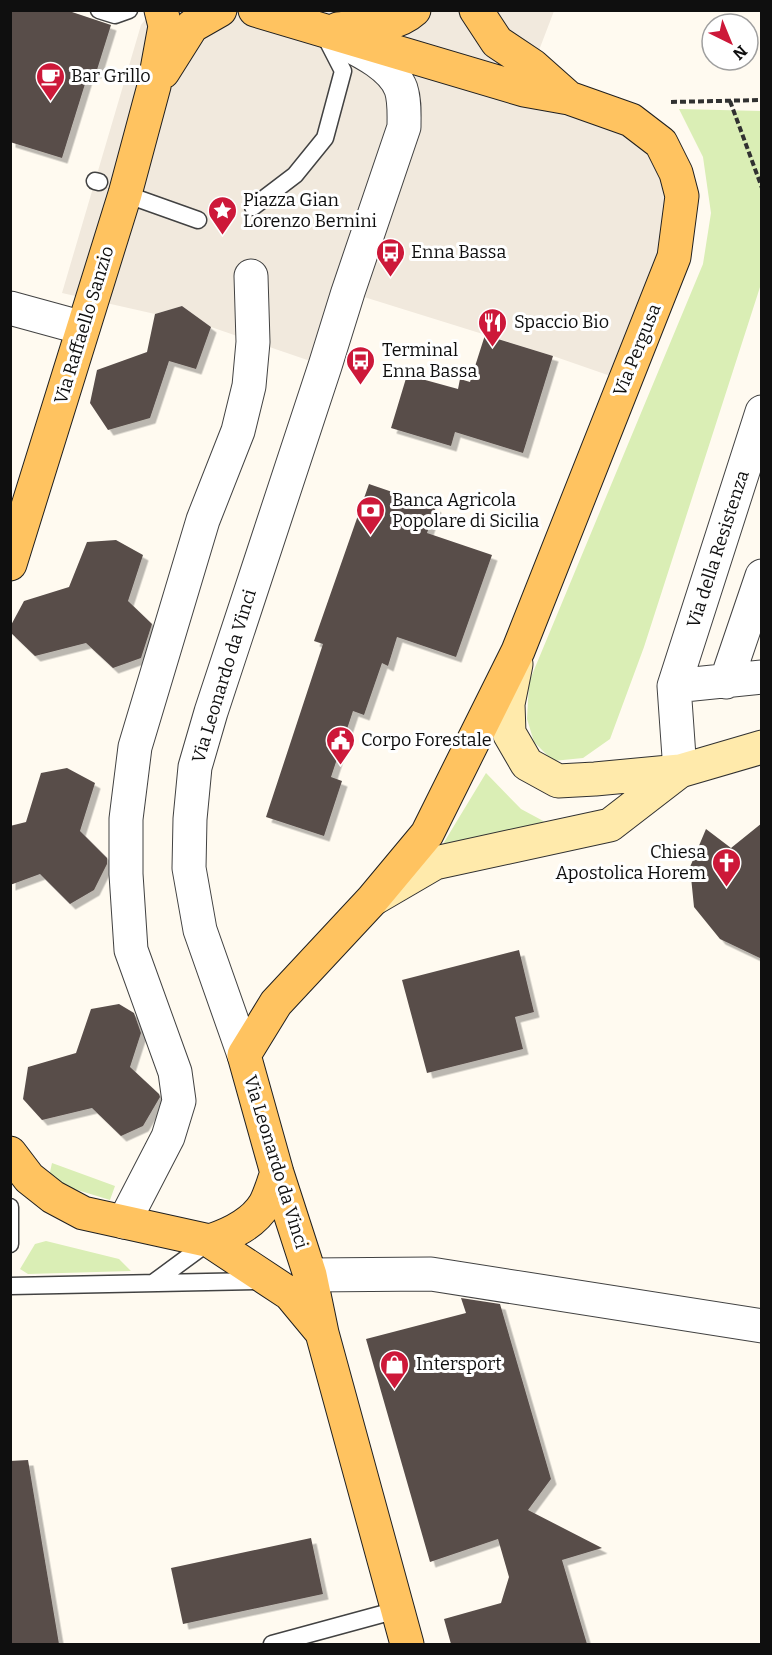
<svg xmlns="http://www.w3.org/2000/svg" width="772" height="1655" font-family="Bitter,serif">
<defs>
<filter id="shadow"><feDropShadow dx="5.5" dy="5.5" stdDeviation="0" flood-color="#0004"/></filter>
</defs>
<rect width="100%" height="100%" fill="#fffaf0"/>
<path fill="#daeeb5" d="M679 109 761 111V284L644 647 610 739 583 758 553 761 534 742 527 719 529 682 703 264 711 213 703 157Z
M486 773 521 809 547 823 443 844Z
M52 1163 115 1186 110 1200 48 1181Z
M46 1241 119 1259 131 1271 28 1274 20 1269 35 1244Z"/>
<path fill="#f1e9dd" d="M152 11H554L533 66 631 120 682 196 625 381 553 356 348 292 325 366 211 327 182 306 155 314 62 293 141 25Z"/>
<path fill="#584d4a" filter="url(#shadow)" d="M10 10H66L111 25 96 73 89 71 62 158 10 142Z
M182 306 211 327 196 369 169 361 150 418 108 430 90 403 97 370 147 352 155 314Z
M485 335 553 356 523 453 455 432 451 446 391 428 407 375 458 389 460 379 470 382Z
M369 484 436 507 427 533 492 555 456 657 397 637 388 666 382 663 364 715 353 711 331 777 342 781 324 836 266 817 323 644 314 641Z
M116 540 143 555 128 601 152 624 141 658 113 668 86 643 35 656 10 632V627L24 601 69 587 87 542Z
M67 768 95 783 80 831 107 858V864L94 890 70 904 40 874 10 885V826L26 822 41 773Z
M762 823V959L720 939 694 907 690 867 706 829 731 848Z
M519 950 534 1012 515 1017 523 1049 427 1073 402 980Z
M119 1004 134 1013 141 1033 130 1067 159 1094 160 1097 143 1126 121 1136 92 1108 42 1120 23 1099 28 1067 76 1053 91 1009Z
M461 1298 500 1304 551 1479 528 1510 602 1548 562 1560 587 1644H451L444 1619 501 1603 509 1577 498 1539 430 1562 366 1339 466 1313Z
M28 1460 59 1644H10V1461Z
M311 1538 323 1594 183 1624 171 1568Z"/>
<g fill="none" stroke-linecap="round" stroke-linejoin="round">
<defs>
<path id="lane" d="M99 10 115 15 129 10
M95 181 99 182
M125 194 198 220
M253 207 295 175 325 138 343 71 326 38
M10 1207V1244
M153 1283 210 1241
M10 1286 262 1281
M272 1644 397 1610"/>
<path id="street" d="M10 308 83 328
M726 682 762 576
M674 686 762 677
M680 771 674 686 762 412
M244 1055 200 930 189 868 190 819 195 767 211 712 325 366 348 292 404 127C404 114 405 101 401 89 393 67 363 52 343 42
M124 1222 168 1137 179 1101 175 1072 131 950 126 874V819L135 747 203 520 238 431 249 386 253 342 251 276
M310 1275 431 1274 762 1326"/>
<path id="secondary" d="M516 664 508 704 509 733 527 764 558 781 595 779 680 771 762 747
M375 898 435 863 610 825 680 771"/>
<path id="primary" d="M255 10 524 90 569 98 631 120 661 143 676 173 682 196 674 257 518 651 427 834 372 900 276 1003 244 1055 277 1173 310 1275 322 1333 407 1644
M476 10 497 42 533 66 569 98
M338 29C363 26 394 28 414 10
M163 72 192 26 220 10
M10 564 125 194 154 86 165 26 161 10
M10 1153 29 1178 53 1197 83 1213 210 1241 290 1294 319 1329
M210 1241C231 1234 253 1224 265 1204 270 1195 273 1183 277 1173"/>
</defs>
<use href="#lane" stroke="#424242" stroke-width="19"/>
<use href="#street" stroke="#424242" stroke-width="35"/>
<use href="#secondary" stroke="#313131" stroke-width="35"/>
<use href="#primary" stroke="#202020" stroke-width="35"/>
<path stroke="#313131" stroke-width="4" stroke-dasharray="6 3" stroke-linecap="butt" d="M730 101 762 188
M671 102 762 100"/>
<use href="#lane" stroke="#fff" stroke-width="16"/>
<use href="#street" stroke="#fff" stroke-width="33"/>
<use href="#secondary" stroke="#ffeaab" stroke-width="33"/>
<use href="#primary" stroke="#ffc360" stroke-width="33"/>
</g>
<defs>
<symbol id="cafe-pin" viewBox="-11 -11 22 30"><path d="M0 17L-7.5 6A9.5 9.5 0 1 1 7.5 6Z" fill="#cd1839" stroke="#fff"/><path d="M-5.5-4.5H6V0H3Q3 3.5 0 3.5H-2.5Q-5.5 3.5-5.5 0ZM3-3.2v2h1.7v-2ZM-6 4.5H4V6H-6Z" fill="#fff"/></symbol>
<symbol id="sight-pin" viewBox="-11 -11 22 30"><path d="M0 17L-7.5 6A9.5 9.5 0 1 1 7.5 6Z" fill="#cd1839" stroke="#fff"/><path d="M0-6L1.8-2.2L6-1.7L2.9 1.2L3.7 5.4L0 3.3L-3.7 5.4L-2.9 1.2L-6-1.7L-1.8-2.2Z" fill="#fff"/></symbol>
<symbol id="bus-pin" viewBox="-11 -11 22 30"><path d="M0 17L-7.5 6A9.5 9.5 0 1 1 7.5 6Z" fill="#cd1839" stroke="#fff"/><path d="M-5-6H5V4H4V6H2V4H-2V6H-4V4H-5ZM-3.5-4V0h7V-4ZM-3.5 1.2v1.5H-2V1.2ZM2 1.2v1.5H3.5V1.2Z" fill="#fff"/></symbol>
<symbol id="restaurant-pin" viewBox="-11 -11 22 30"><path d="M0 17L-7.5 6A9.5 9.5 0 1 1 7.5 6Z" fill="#cd1839" stroke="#fff"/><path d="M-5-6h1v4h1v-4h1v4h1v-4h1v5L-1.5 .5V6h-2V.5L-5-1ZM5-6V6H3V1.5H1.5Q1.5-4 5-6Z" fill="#fff"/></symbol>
<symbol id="bank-pin" viewBox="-11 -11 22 30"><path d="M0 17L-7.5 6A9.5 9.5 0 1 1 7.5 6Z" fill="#cd1839" stroke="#fff"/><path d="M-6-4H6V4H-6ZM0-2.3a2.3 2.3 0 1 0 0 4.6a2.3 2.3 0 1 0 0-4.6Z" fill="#fff"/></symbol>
<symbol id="civic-pin" viewBox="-11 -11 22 30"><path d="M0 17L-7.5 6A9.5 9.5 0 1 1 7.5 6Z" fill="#cd1839" stroke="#fff"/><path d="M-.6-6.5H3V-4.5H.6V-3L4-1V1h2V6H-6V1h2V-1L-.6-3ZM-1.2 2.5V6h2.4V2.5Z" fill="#fff"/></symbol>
<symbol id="church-pin" viewBox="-11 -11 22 30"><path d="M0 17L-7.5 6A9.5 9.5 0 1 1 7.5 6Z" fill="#cd1839" stroke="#fff"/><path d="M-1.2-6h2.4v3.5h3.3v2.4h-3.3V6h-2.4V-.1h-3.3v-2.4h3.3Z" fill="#fff"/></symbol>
<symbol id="shop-pin" viewBox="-11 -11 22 30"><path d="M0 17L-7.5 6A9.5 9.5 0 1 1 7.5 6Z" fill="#cd1839" stroke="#fff"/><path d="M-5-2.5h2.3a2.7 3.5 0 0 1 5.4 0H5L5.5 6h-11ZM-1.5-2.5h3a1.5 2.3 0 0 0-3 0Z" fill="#fff"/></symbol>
</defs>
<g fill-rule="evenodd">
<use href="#cafe-pin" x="34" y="60" width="33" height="45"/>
<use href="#sight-pin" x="206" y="194" width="33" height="45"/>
<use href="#bus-pin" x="374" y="236" width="33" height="45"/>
<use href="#restaurant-pin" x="476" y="306" width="33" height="45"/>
<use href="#bus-pin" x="344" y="344" width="33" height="45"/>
<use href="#bank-pin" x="354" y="494" width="33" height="45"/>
<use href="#civic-pin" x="324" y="724" width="33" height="45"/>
<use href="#church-pin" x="710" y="846" width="33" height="45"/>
<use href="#shop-pin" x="378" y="1348" width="33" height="45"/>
</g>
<g text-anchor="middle" stroke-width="6" stroke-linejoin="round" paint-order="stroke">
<g font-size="18" fill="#0f0f0f" stroke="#fff" text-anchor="start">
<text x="71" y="82">Bar Grillo</text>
<text x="243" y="206">Piazza Gian<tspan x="243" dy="21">Lorenzo Bernini</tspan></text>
<text x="411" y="258">Enna Bassa</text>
<text x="514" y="328">Spaccio Bio</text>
<text x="382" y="356">Terminal<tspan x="382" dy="21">Enna Bassa</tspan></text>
<text x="392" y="506">Banca Agricola<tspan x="392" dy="21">Popolare di Sicilia</tspan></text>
<text x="361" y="746">Corpo Forestale</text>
<text x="706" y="858" text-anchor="end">Chiesa<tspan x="706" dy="21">Apostolica Horem</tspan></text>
<text x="416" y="1370">Intersport</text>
</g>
<g font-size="18" fill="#0f0f0f" stroke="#fff">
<text transform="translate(84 325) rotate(-73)" y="6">Via Raffaello Sanzio</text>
<text transform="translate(637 350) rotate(-68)" y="6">Via Pergusa</text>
<text transform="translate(718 549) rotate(-72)" y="6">Via della Resistenza</text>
<text transform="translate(224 676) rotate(-73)" y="6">Via Leonardo da Vinci</text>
<text transform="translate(276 1162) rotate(73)" y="6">Via Leonardo da Vinci</text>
</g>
</g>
<rect width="772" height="1655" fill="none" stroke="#0f0f0f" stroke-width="24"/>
<g transform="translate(730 42) rotate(137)"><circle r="28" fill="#ffffff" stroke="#9f9f9f" stroke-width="1.5"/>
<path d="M0-4.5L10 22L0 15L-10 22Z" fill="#cd1839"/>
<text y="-9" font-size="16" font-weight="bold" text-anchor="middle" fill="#0f0f0f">N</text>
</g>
</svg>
